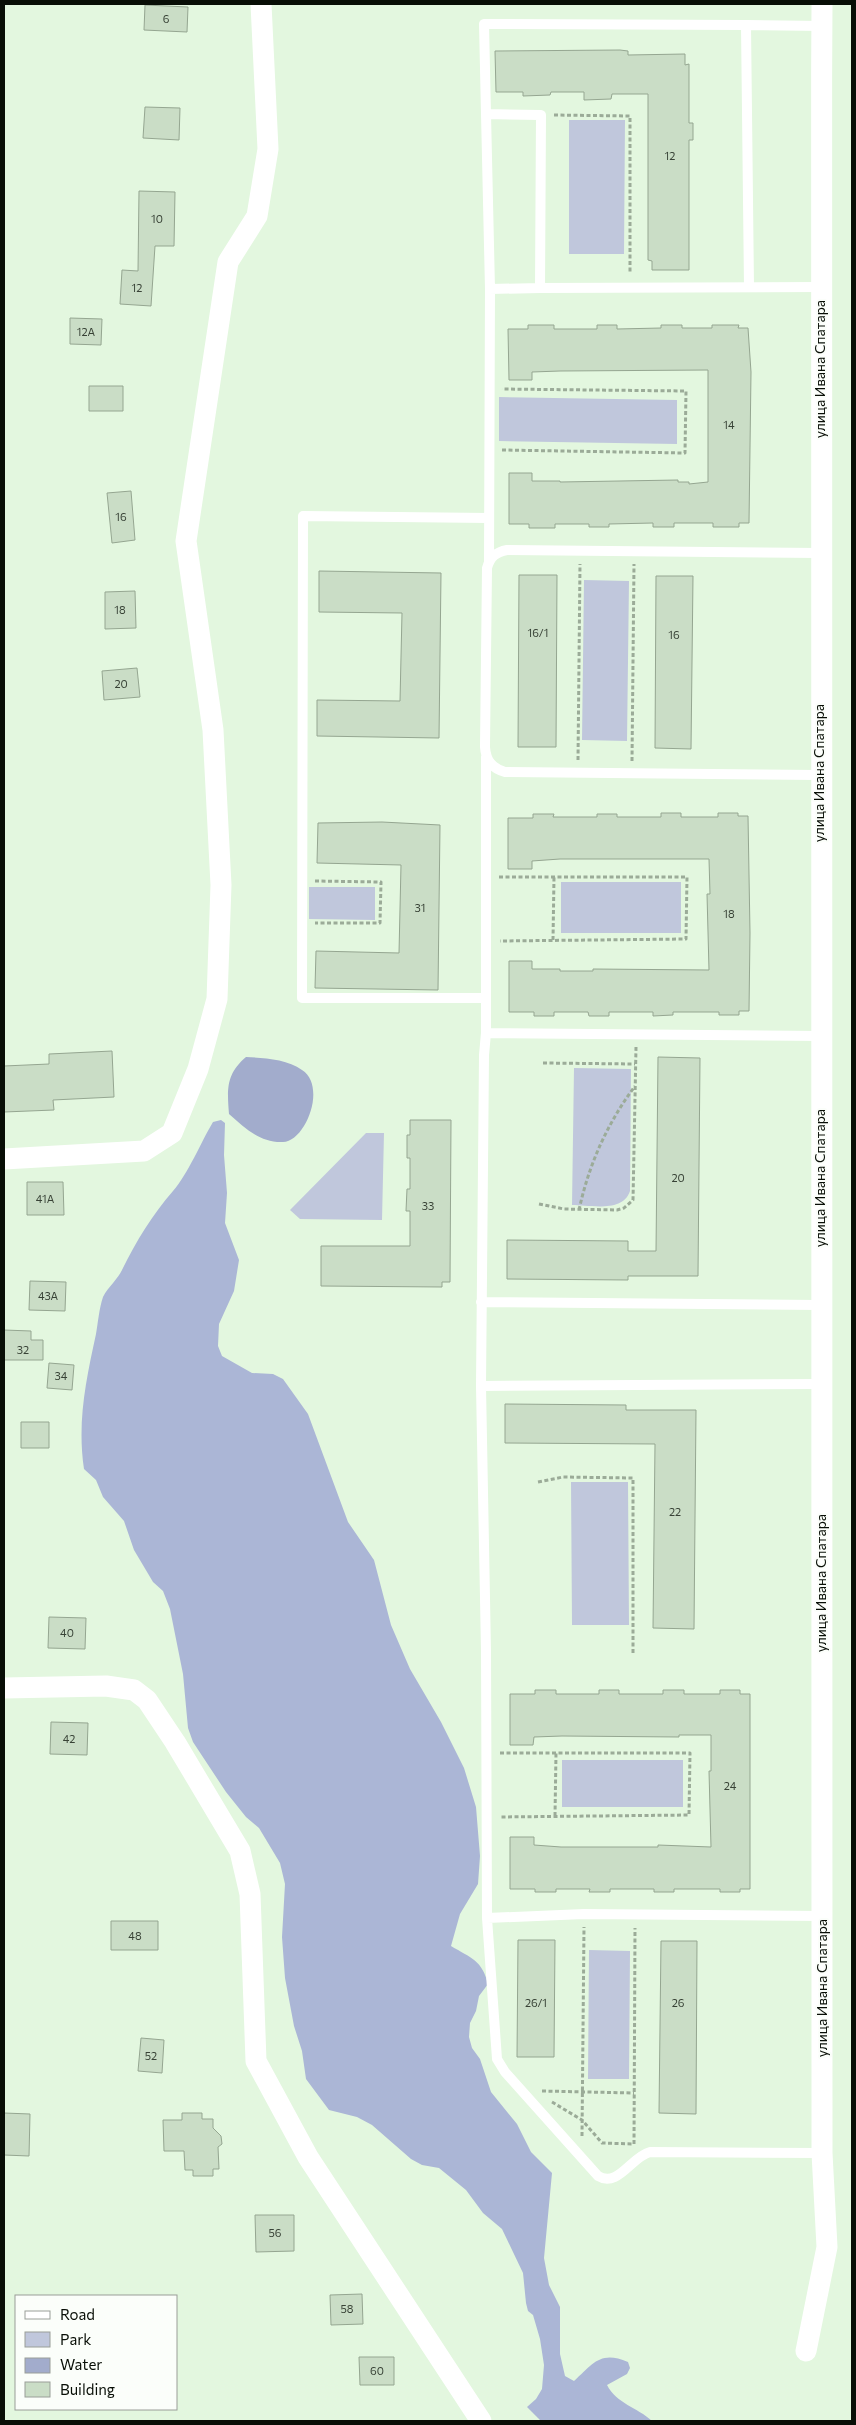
<svg xmlns="http://www.w3.org/2000/svg" width="856" height="2425" font-family="Commissioner,sans-serif">
<rect width="100%" height="100%" fill="#e3f7df"/>
<path fill="#c0c7dc" d="M569 120H625L624 254H569Z
M499 397 677 400V444L499 441Z
M584 580 629 581 627 741 582 740Z
M561 882H681V933H561Z
M309 887H375V920L309 919Z
M574 1068 631 1069 630 1191C623 1213 590 1205 572 1205Z
M366 1133H384L382 1220 300 1219 290 1210Z
M571 1482H628L629 1625H572Z
M562 1760H683V1807H562Z
M589 1950 630 1951 629 2079H588Z"/>
<path fill="#abb6d6" d="M221 1120 225 1123 224 1155 227 1193 225 1223 239 1260 234 1291 219 1324 218 1346 222 1356 252 1373 273 1374 283 1379 308 1414 348 1522 374 1560 391 1625 410 1669 441 1722 464 1768 476 1807 480 1856 478 1884 460 1914 451 1946C471 1958 482 1960 488 1984L479 1996 476 2011 470 2023 469 2037 472 2048 480 2059 491 2092 517 2124 531 2152 552 2173 544 2258 549 2285 560 2307V2354L565 2376 574 2381C593 2364 600 2350 628 2362L630 2368 627 2374 607 2385C617 2404 637 2407 652 2421H541L527 2407 536 2399 542 2389 544 2365 540 2339 533 2315 528 2311 526 2303 523 2273 502 2229 483 2213 466 2190 439 2168 422 2165 411 2159 372 2125 357 2117 329 2110 306 2079 302 2051 294 2026 285 1978 282 1937 285 1884 280 1863 259 1828 246 1817 226 1792 193 1742 188 1728 183 1674 170 1609 163 1591 153 1582 134 1550 124 1521 103 1497 96 1480 84 1469C77 1422 86 1380 96 1334 98 1323 99 1309 103 1297 108 1287 118 1279 122 1270 136 1241 153 1214 173 1191 188 1174 201 1142 213 1122Z"/>
<path fill="#a2accc" d="M246 1057C264 1058 287 1059 302 1070 327 1086 306 1141 283 1142 260 1143 245 1128 229 1114 227 1089 226 1074 246 1057Z"/>
<path fill="#caddc6" stroke="#95a691" d="M145 5 188 7 187 32 144 30Z
M620 50 628 51V55L685 54V65L689 64V123H693V140H689V270H652V261L648 260V94H612L611 99 584 100V92H551L550 95 523 96V92H496L495 51Z
M145 107 180 108 179 140 143 138Z
M139 191 175 192 174 246H155L151 306 120 304 122 270 138 271Z
M70 318 102 319 101 345 70 344Z
M528 325H554V329H597V325H617V329L661 328V325H682V328H712V325H739L738 328H748L751 372 749 523H739V527H713V523H674V527H653V523L609 524V527H589V524H555V528H529V524H509V473H532V481H560V482L678 480V482H689V484L708 482V370L560 371 532 372V380H509L508 329H528Z
M89 386H123V411H89Z
M131 491 135 540 112 543 107 493Z
M319 571 441 573 439 738 317 736V700L400 701 402 613 319 612Z
M519 575H557L556 747H518Z
M656 576H693L691 749 655 748Z
M135 591 136 628 105 629V592Z
M137 668 140 697 104 700 102 671Z
M661 813H681V817H718V813H738V816H748L750 933 749 1011H739V1015H719V1012H673V1015L653 1016V1012H609V1016H589L588 1012H554V1016H534V1012H509V961H532V969H560V971H593V969L709 970 707 894H710L709 859H560L532 861V869H508V818H533V814H554L553 817H597V814H617V817H661Z
M382 822 440 825 438 990 315 988 316 951 399 953 401 865 317 863 318 823Z
M112 1051 114 1097 53 1100 54 1110 4 1112V1066L49 1064V1054Z
M658 1057 700 1058 698 1276H628V1280L507 1279V1240L628 1241V1251H656Z
M410 1120H451L450 1282H442V1287L321 1286V1246H410V1211H406L407 1189H410V1158H407V1135H410Z
M27 1182H63L64 1215H27Z
M30 1281 66 1282 65 1311 29 1310Z
M4 1330 31 1331V1340H43V1360H4Z
M49 1363 74 1365 72 1390 47 1388Z
M505 1404 626 1405V1410H696L694 1629 653 1628 655 1444 505 1443Z
M21 1422H49V1448H21Z
M49 1617 86 1618 85 1649 48 1648Z
M535 1690H556V1694H599V1690H619V1694H663V1690H684V1694H720V1690H740V1694H750V1889H740V1892H720V1889H674V1892H654V1889H610V1892H589L590 1889H556V1892H535V1889H510V1837H534V1845L561 1847H658V1845L711 1847 709 1771H711V1735H679V1737L562 1736 534 1737 533 1745H510V1694H535Z
M51 1722 88 1723 87 1755 50 1754Z
M111 1921H158V1950H111Z
M518 1940H555L554 2057H517Z
M661 1941H697L696 2114 659 2113Z
M141 2038 164 2040 162 2073 138 2071Z
M4 2113 30 2114 29 2156 4 2155Z
M182 2113H202V2119H213V2128L221 2136 222 2144 218 2147 219 2169H213V2176H193V2170H185L184 2151H164L163 2120H182Z
M255 2215H294V2251L256 2252Z
M362 2294 363 2324 331 2325 330 2295Z
M359 2357H394V2385H360Z"/>
<g fill="none" stroke-linecap="round" stroke-linejoin="round">
<path stroke="#9bab98" stroke-width="3" stroke-dasharray="4 2.5" stroke-linecap="butt" d="M554 115 630 116V274
M502 450 685 453 686 391 502 389
M578 760 580 564
M632 761 634 564
M499 877H687L686 939 500 941
M315 881 381 882 380 923H315
M553 940 554 877
M543 1063 635 1064
M539 1204 564 1209 617 1210 624 1208 633 1200 636 1047
M579 1210C589 1164 607 1124 635 1086
M538 1482 563 1477 633 1478V1654
M500 1753H690L689 1815 500 1817
M555 1816 556 1753
M542 2091 634 2093
M552 2102 582 2120 602 2143 634 2144
M582 2136 584 1927
M634 2144 635 1928"/>
<path stroke="#fff" stroke-width="10" d="M746 25 822 26
M486 114 484 24 746 25 749 287
M540 288 821 287
M819 553 507 550C496 552 490 557 487 568L485 747C486 761 492 768 505 772L819 775
M489 562 490 289 486 114 541 115 540 288 490 289
M486 998H302L303 516 489 518
M486 1033V757
M820 1036 486 1033 484 1055 481 1386 486 1651 487 1918 497 2059 505 2072 598 2176C618 2188 631 2157 650 2152L822 2153
M481 1302 821 1305
M481 1386 820 1384
M487 1918 584 1914 822 1916"/>
<path stroke="#fff" stroke-width="21" d="M4 1159 144 1151 172 1133 198 1069 217 999 221 885 213 730 186 541 228 262 257 216 268 149 261 4
M4 1688 106 1686 134 1690 147 1700 175 1742 240 1851 250 1894 256 2061 308 2157 481 2421
M806 2351 827 2247 822 2153C821 1436 818 720 822 4"/>
</g>
<g text-anchor="middle" stroke-width="4" stroke-linejoin="round" paint-order="stroke">
<g font-size="11" fill="#384236">
<text x="166" y="23">6</text>
<text x="670" y="160">12</text>
<text x="157" y="223">10</text>
<text x="137" y="292">12</text>
<text x="86" y="336">12А</text>
<text x="729" y="429">14</text>
<text x="121" y="521">16</text>
<text x="120" y="614">18</text>
<text x="538" y="637">16/1</text>
<text x="674" y="639">16</text>
<text x="121" y="688">20</text>
<text x="420" y="912">31</text>
<text x="729" y="918">18</text>
<text x="678" y="1182">20</text>
<text x="45" y="1203">41А</text>
<text x="428" y="1210">33</text>
<text x="48" y="1300">43А</text>
<text x="23" y="1354">32</text>
<text x="61" y="1380">34</text>
<text x="675" y="1516">22</text>
<text x="67" y="1637">40</text>
<text x="69" y="1743">42</text>
<text x="730" y="1790">24</text>
<text x="135" y="1940">48</text>
<text x="536" y="2007">26/1</text>
<text x="678" y="2007">26</text>
<text x="151" y="2060">52</text>
<text x="275" y="2237">56</text>
<text x="347" y="2313">58</text>
<text x="377" y="2375">60</text>
</g>
<g font-size="14" fill="#080e06" stroke="#fbfefa">
<text transform="translate(820 369) rotate(-90)" y="5">улица Ивана Спатара</text>
<text transform="translate(819 773) rotate(-90)" y="5">улица Ивана Спатара</text>
<text transform="translate(820 1178) rotate(-90)" y="5">улица Ивана Спатара</text>
<text transform="translate(821 1583) rotate(-90)" y="5">улица Ивана Спатара</text>
<text transform="translate(822 1988) rotate(-90)" y="5">улица Ивана Спатара</text>
</g>
</g>
<rect width="856" height="2425" fill="none" stroke="#080e06" stroke-width="10"/>
<rect x="15" y="2295" width="162" height="115" fill="#fbfefa" stroke="#9a9e98"/>
<rect x="25" y="2311" width="25" height="8" fill="#ffffff" stroke="#9a9e98"/>
<text x="60" y="2320" font-size="15" fill="#080e06">Road</text>
<rect x="25" y="2332" width="25" height="15" fill="#c0c7dc" stroke="#9a9e98"/>
<text x="60" y="2345" font-size="15" fill="#080e06">Park</text>
<rect x="25" y="2358" width="25" height="15" fill="#a2accc" stroke="#9a9e98"/>
<text x="60" y="2370" font-size="15" fill="#080e06">Water</text>
<rect x="25" y="2382" width="25" height="15" fill="#caddc6" stroke="#9a9e98"/>
<text x="60" y="2395" font-size="15" fill="#080e06">Building</text>
</svg>
